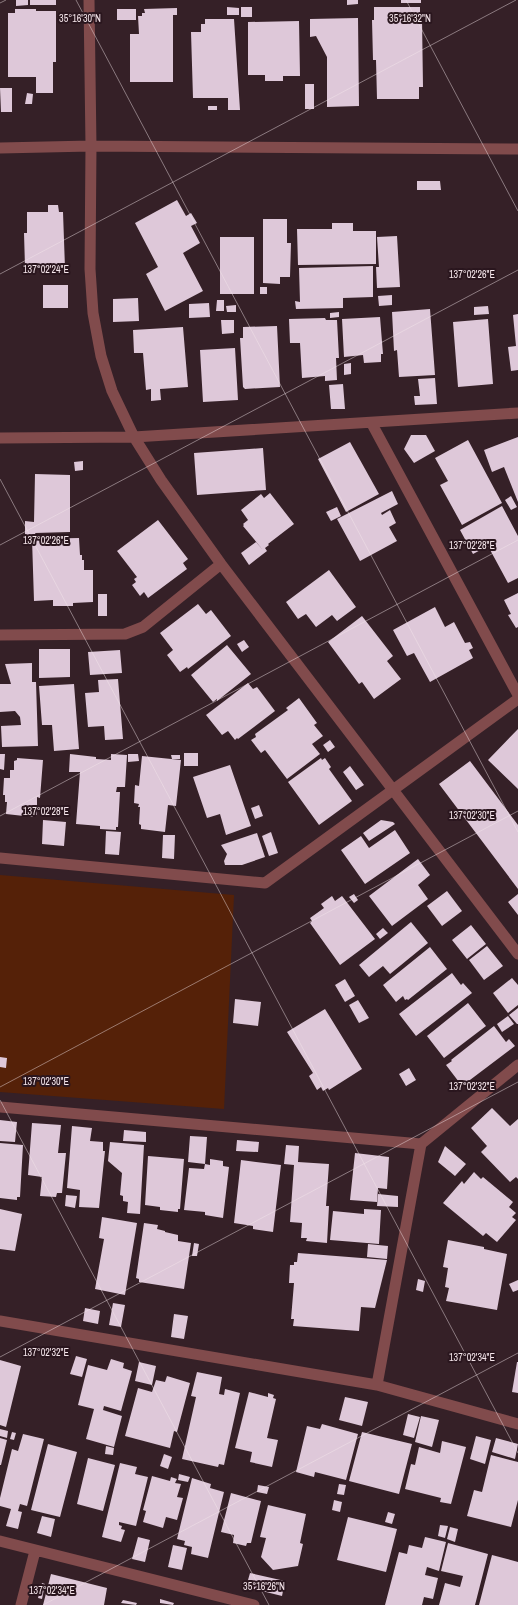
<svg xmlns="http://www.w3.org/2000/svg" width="518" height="1605" font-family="'Archivo Narrow',sans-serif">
<rect width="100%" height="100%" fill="#352027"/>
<path fill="#552108" d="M0 875 234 895 224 1109 0 1092Z"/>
<path fill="#dec8d9" d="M16 0H28V5L16 6Z
M30 0H56V5H30Z
M347 0H358V4L347 5Z
M401 0H421V3H401Z
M227 7 239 8V15H227Z
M241 7H252V17H241Z
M374 7H420V18L422 19 423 87H419V99H377L376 60H373L372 20H374Z
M177 8V15H173V82H130V34H139L138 16H142V13H145L144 9Z
M15 9H36V11H56V62H53V93H36V77H8V13H15Z
M117 9H136V20H117Z
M358 18 359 106 327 107V57L316 36 310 37V19Z
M205 19H234L240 110H228V98H193L191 32H201V24H205Z
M299 21 300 76H283V81H265V75H248V22Z
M305 84H314V109H305Z
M0 88H12V112H1Z
M27 93 33 94 32 104H25Z
M208 106H217V110H208Z
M417 181H440L441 190H417Z
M177 200 186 216 191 213 197 223 191 226 200 243 183 253 203 291 165 311 146 274 158 267 135 223Z
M48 205H58L59 212H63L65 268 25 267 24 233H27V212H48Z
M263 219H287V243H291L290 277H280V284L263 283Z
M332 223H353V231H376V264L298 265 297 229H332Z
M397 236 400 287 377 288 376 267H379L377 237Z
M220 237H254V294H220Z
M373 266V297L343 298V308L296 309 295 301 300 302 299 268Z
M43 285H68V308H43Z
M260 287H267V294H260Z
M392 295V305L379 306 378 296Z
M138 298 139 321 113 322V299Z
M217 300H224V311H216Z
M209 303 210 317 189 318V304Z
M236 305V312H227L226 306Z
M488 306 489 314 474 315V307Z
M430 309 435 375 399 377 397 350 394 351 392 312Z
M339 312V317L330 318V313Z
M518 314V370L511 371 508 347 516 346 513 315Z
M380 317 383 354H381V362L364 363 363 355 344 357 342 319Z
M325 318 326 320H337L339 358H336L337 380 325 381V376L302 378 300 343H290L289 319Z
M488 319 493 384 458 387 453 322Z
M221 320H234V333L222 334Z
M277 326 280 387 245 389 243 387 240 338H243V327Z
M183 327 188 387 160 389 161 400 151 401V389L146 390 143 353H134L133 330Z
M235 348 238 400 203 402 200 350Z
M351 363V374L344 375V364Z
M435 378 437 404 415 405 414 396H420L418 379Z
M343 384 345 409H331L329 385Z
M411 435H426L435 451 414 463 404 449Z
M518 437V502L504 467 492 472 484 450Z
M468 440 502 503 462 525 440 485 448 481 435 458Z
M350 442 379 494 346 512 318 459Z
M263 448 266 490 197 495 194 453Z
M83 461V470L75 471 74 462Z
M35 474 70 475V532L35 533 36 535H25V521L34 522Z
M392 491 398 504 381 513 382 515 390 510 396 523 389 527 397 541 360 561 337 519Z
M270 493 294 524 268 544 269 545 265 548 267 551 249 565 241 553 256 542 263 550 243 526 244 525 243 524 248 520 241 510 261 494 264 498Z
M511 496 517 507 511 510 505 500Z
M502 506 518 536V578L508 583 488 546 473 554 460 530Z
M337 507 341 516 331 521 326 512Z
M158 520 188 559 183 563 187 569 148 598 144 592 140 596 132 585 136 582 134 579 137 577 117 551Z
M79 538 80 555H82V560H84V570H93V602L73 603V606H53V600L34 601 32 539Z
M329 570 356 607 337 621 332 615 316 627 306 614 298 619 286 602Z
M518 593V627L516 628 508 615 511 614 504 600Z
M98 594H107V616H98Z
M198 604 206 614 211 610 231 636 188 669 187 667 180 672 167 655 173 650 160 633Z
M435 607 445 627 454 622 465 643 470 642 473 648 469 650 473 658 430 682 414 653 407 656 393 630Z
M362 616 393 656 387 661 401 679 374 699 362 682 359 684 328 642Z
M244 640 249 647 242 652 237 644Z
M227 645 251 674 217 701V699L213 702 191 675Z
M39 649H70V677L39 678Z
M120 650 122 673 90 675 88 652Z
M32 663V682H36L38 746 2 747 1 726 21 725 20 717 15 711 0 712V684H11L5 664Z
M118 679 123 739 105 740 104 726 88 727 85 693 99 692 98 680Z
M248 683 253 689 257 687 275 711 238 739 237 738 235 740 228 731 222 735 206 715Z
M74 684 79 749 54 751 52 725H42L39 686Z
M299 698 317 723 314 725 323 736 312 744 320 754 287 779 265 750 261 753 251 740 256 737 255 734 288 710 286 708Z
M518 729V789L488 760Z
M330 740 335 747 328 752 323 745Z
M184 753H198V766H184Z
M0 754H5L4 770 0 769Z
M70 754 96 757V759L111 760V754L127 755 125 787H117L116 792H120L118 827H116V830L100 829V826L76 824 80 772H69Z
M128 754H138L139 761 128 762Z
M171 755H180V759H172Z
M142 756 181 760 176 806 168 805 165 832 141 829V825L139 824 140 807H138L139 804 134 803 135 785 139 786Z
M17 758 43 760 40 798 37 797V815H34L33 817 6 814 7 802H5V795H3L4 778H10V770H14V761L17 760Z
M321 758 322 760 325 758 331 767 329 769 352 801 319 825 288 782Z
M470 761 518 825V889L439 784Z
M230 765 251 826 226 835 220 814 207 818 193 777Z
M350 766 364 785 356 790 343 772Z
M259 805 263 816 255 819 251 808Z
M43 820 66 822 64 846 42 844Z
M381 820 393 822 395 824 369 841 363 833Z
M395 830 410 853 365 884 341 850 361 836 369 848Z
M106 831 121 832 119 855 105 854Z
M271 832 278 853 269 856 262 836Z
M257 833 265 857 242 865H225L224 861 227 854 221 845Z
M163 835H175L174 859 162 858Z
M418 859 430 875 418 885 428 899 392 926 369 896Z
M447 891 462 911 442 926 427 906Z
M354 894 358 900 354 903 349 897Z
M518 894V915L508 902Z
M332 896 335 901 342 896 375 939 340 965 310 923 312 921 310 918 324 908 321 904Z
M411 922 428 943 390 974 383 966 369 977 359 965Z
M471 925 486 944 467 959 452 940Z
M383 928 388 933 380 939 376 934Z
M487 946 503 966 484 980 469 960Z
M430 947 447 969 408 1000 407 999 405 1000 403 996 396 1002 383 985Z
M452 973 461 985 463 983 472 993 416 1036 399 1014Z
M512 978 518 985V1005L508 1013 493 993Z
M345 979 355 996 345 1002 335 985Z
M235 999 261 1002 258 1026 233 1023Z
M358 1000 369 1018 359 1023 349 1005Z
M468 1003 486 1026 444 1058 427 1036Z
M518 1008V1024H517L509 1015Z
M325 1009 362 1069 329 1090 328 1088 323 1091 321 1087 317 1090 309 1076 313 1073 287 1032Z
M508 1016 514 1024 502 1032 497 1024Z
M494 1026 506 1042 509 1039 515 1046 462 1086 446 1065 452 1061 451 1060Z
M0 1057 7 1058 6 1068 0 1067Z
M409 1068 416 1080 406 1086 399 1074Z
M492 1108 510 1126 518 1119V1179L516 1177 510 1182 481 1152 487 1146 471 1128Z
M0 1120 17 1122 15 1142 0 1141Z
M32 1123 61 1125 58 1153H66L62 1193H57L56 1197 40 1196 42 1177 28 1175Z
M72 1126 92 1128 90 1141 103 1142V1151H105L99 1208 79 1207 80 1190 67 1188Z
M124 1130 146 1132V1142L123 1141Z
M190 1136 207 1137 205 1164 188 1162Z
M237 1140 259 1142 258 1152 236 1151Z
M110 1142 144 1145 140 1214 127 1213 128 1202 123 1201V1196L120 1195 122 1173 108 1161Z
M0 1143 23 1145 20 1197H17V1200L0 1198Z
M286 1145 299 1146 298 1162 329 1164 326 1206H329L327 1243 306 1241 307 1238H301L302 1223 290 1222 294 1165 284 1164Z
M445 1146 466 1164 455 1176 438 1162Z
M355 1153 389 1157 387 1189 378 1188 377 1202 350 1200Z
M148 1156 184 1159 180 1209H178V1212L160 1210V1207L145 1205Z
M210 1159 223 1161V1166L229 1167 223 1218 205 1215V1212L184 1210 189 1168 204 1169 205 1164 210 1165Z
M241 1160 281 1165 273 1232 253 1229V1226L234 1223Z
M474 1172 481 1179 483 1177 513 1202 509 1207 516 1213 512 1217 516 1220 497 1242 486 1233 483 1236 443 1203 462 1181 464 1184Z
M378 1194 398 1196V1207L377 1206Z
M66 1195 77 1196 75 1208 65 1206Z
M0 1209 22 1214 15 1251 0 1249Z
M364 1209 381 1210 379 1244 330 1240 333 1211 364 1214Z
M102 1217 137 1223 125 1295 95 1289 104 1239 99 1238Z
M144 1223 158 1225 157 1229 165 1231V1232L178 1235V1241L191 1243 184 1289 139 1282V1279L136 1278Z
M448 1240 484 1247V1249L507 1254 497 1310 446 1301 449 1288 445 1287 448 1268 443 1267Z
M194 1243 199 1244 197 1256H192Z
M368 1244 388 1246 387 1259 367 1257Z
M298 1253 387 1260 375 1308 361 1307 359 1331 293 1326 294 1319H291L294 1283H289L290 1265H294V1262H297Z
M418 1279 425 1281 423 1292 416 1290Z
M518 1280V1290L513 1292 509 1284Z
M113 1303 125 1305 121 1327 109 1325Z
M85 1308 100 1311 98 1324 83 1321Z
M174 1314 188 1316 184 1339 171 1337Z
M76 1356 87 1359 82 1377 70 1374Z
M111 1359 124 1363 123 1368 132 1371 121 1411 104 1406 103 1410 122 1416 114 1447 86 1439 94 1409 78 1405 88 1365 107 1370Z
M0 1360 21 1366 6 1427 0 1425Z
M139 1362 156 1366 152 1385 135 1381Z
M517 1362H518V1393L512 1392Z
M197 1372 222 1377 219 1394 224 1395 225 1389 240 1393 224 1465 219 1464 218 1467 182 1459 196 1397 191 1396Z
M167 1376 190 1383 177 1432 174 1431 170 1448 125 1436 138 1388 152 1392 156 1380 165 1382Z
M249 1392 268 1397V1393L274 1395 273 1398 276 1399 267 1438 278 1440 272 1467 250 1462 252 1452 235 1448Z
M345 1397 368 1402 362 1426 339 1420Z
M408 1414 420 1417 414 1438 403 1435Z
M421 1416 439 1420 432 1447 415 1442Z
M322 1424 358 1434 346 1480 315 1472 314 1477 296 1472 307 1426 320 1429Z
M0 1429 8 1431 7 1438 0 1436Z
M12 1432 16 1433 14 1440 10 1439Z
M362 1432 412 1444 399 1494 349 1481Z
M23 1434 44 1439 27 1506 20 1504 18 1511 22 1512 18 1529 6 1526 11 1509 0 1506V1498L12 1449 18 1451Z
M476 1436 491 1440 485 1464 470 1459Z
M0 1438 7 1440 1 1465H0Z
M496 1438 518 1444 515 1459 492 1452Z
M442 1441 466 1447 451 1504 440 1502 441 1498 405 1489 411 1464 415 1465 419 1447 440 1453Z
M48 1444 77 1452 60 1517 31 1510Z
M106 1446 114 1448 113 1455 105 1454Z
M164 1454 172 1457 168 1469 160 1466Z
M491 1455 518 1462V1500L511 1527 467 1516 474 1490 482 1492Z
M88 1458 115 1465 103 1511 77 1504Z
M120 1463 137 1467 135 1474 148 1477 136 1526 119 1522V1525L122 1526 121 1529 125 1530 121 1542 102 1537Z
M179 1474 190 1477 188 1482 178 1480Z
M152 1476 170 1481 171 1477 177 1479 175 1483 181 1484 177 1497 183 1498 177 1520 166 1517 163 1528 143 1522 146 1511 143 1510Z
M192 1478 211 1484 210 1488 224 1492 208 1558 191 1554 192 1547 184 1545 185 1541 177 1539Z
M339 1484 346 1485 344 1495 337 1494Z
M258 1485 269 1487 267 1494 257 1492Z
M231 1493 261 1501 251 1543H247L246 1546 233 1543 234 1535 221 1532Z
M334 1500 342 1502 340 1512 332 1510Z
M268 1505 306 1514 300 1543 303 1544 298 1566 273 1570 261 1557 266 1538 260 1537Z
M388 1512 395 1514 392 1524 385 1522Z
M42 1516 55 1519 51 1537 37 1533Z
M348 1517 397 1529 386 1572 337 1560Z
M440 1525 448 1526 445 1538 438 1536Z
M450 1527 458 1529 455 1542 447 1539Z
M138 1537 150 1540 145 1562 132 1559Z
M425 1537 446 1542 439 1571 427 1567 425 1575 438 1578 433 1599 424 1597 422 1605H385L399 1552 407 1554 409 1545 422 1548Z
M448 1543 488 1554 475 1605H439L445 1583 460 1587 463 1576 441 1571Z
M173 1545 187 1548 182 1570 168 1567Z
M492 1555 518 1562V1605H479Z
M250 1573 285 1581 282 1596 246 1587Z
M51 1574 107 1588 104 1605H43Z
M42 1583 45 1584 42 1599 38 1598Z
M160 1599 174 1603 173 1605 160 1603Z
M123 1600 137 1603 136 1605 121 1603Z"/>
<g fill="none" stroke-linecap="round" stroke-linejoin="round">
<path stroke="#814b4c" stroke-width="11" d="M91 146 90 269 93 313 101 356 112 391 134 437 161 480 221 564 518 954
M372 424 518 695
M0 438 134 437 518 413
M0 635 125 634 143 627 221 564
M0 858 265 883 518 699
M0 1107 421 1144 518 1065
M0 1321 377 1385 518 1424
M377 1385 421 1144
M0 1541 254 1605
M21 1605 35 1551"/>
<path stroke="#814b4c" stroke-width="11" d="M89 0 91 146
M0 148 91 146 518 149"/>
</g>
<path fill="none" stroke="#f5e6eb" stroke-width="1" stroke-opacity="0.45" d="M76 0 518 832M406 0 518 211M0 3 6 0M0 274 516 0M0 479 518 1453M0 545 518 270M0 816 518 540M0 1087 518 811M0 1100 269 1605M0 1357 518 1082M43 1605 518 1353"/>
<g font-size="10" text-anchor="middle" fill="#f5e6eb" stroke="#2a161e" stroke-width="4" stroke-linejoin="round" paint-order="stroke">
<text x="80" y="22">35°16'30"N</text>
<text x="410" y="22">35°16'32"N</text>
<text x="46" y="273">137°02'24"E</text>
<text x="472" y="278">137°02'26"E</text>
<text x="46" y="544">137°02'26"E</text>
<text x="472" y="549">137°02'28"E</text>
<text x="46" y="815">137°02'28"E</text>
<text x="472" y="819">137°02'30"E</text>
<text x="46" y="1085">137°02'30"E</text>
<text x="472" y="1090">137°02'32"E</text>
<text x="46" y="1356">137°02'32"E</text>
<text x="472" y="1361">137°02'34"E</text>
<text x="264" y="1590">35°16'26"N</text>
<text x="52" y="1594">137°02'34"E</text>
</g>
</svg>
